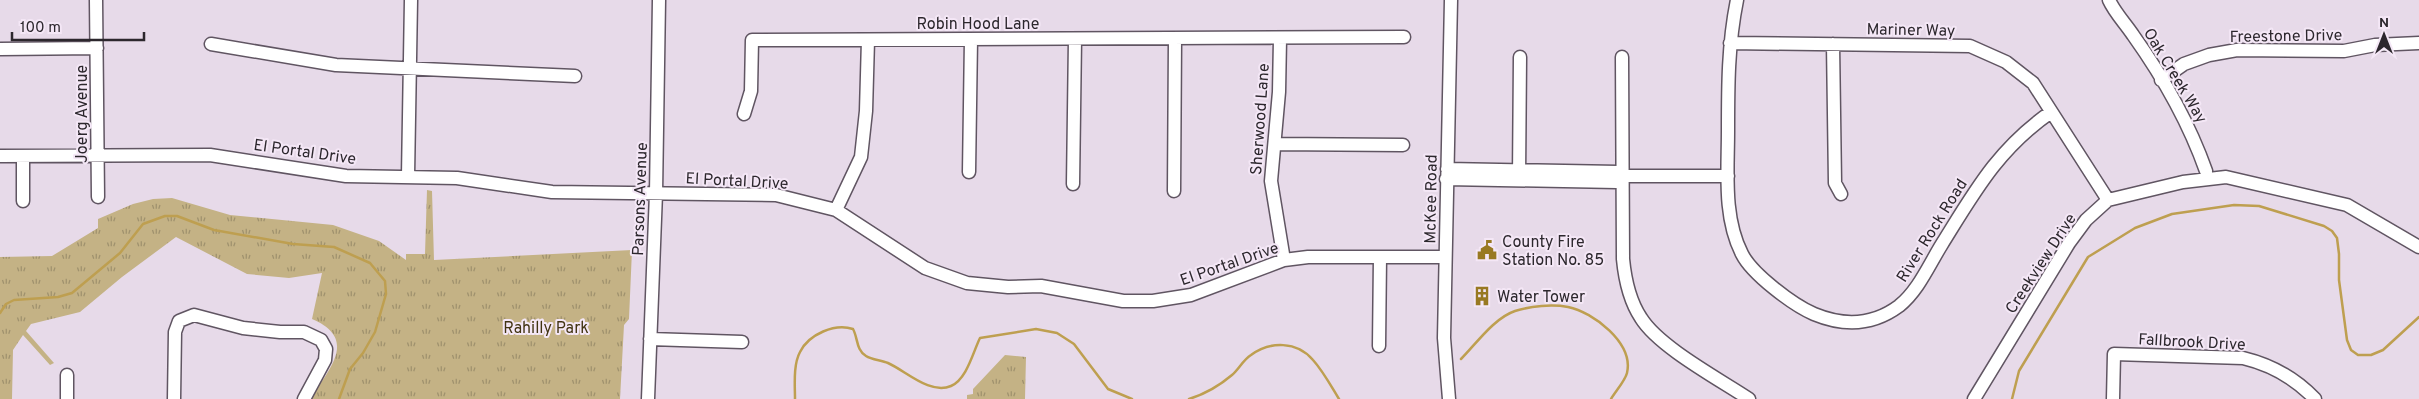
<svg xmlns="http://www.w3.org/2000/svg" width="2419" height="399" font-family="Overpass,sans-serif">
<defs>
<pattern id="park-tufts" width="24" height="20" patternUnits="userSpaceOnUse" patternTransform="scale(1.25)"><rect width="24" height="20" fill="#c4b285"/><path d="M3 7l-1-3M5 7V3M7 7l1-3M15 17l-1-3M17 17v-4M19 17l1-3" fill="none" stroke="#9f916d"/></pattern>
</defs>
<rect width="100%" height="100%" fill="#e7dae9"/>
<path fill="url(#park-tufts)" d="M427 190 432 191 434 260 632 250 629 319 624 325 620 399H310C329 369 359 339 312 319L322 273 289 278 247 274 176 237 122 277 80 312 31 324 26 331 54 363 50 365 23 335 13 350 12 399H0V257L52 256 98 228V219L133 204 153 199 172 198 230 215 333 225 379 241 406 260V254H425Z
M1005 355 1026 357 1025 399H967V395L973 394V389Z"/>
<g fill="none" stroke-linecap="round" stroke-linejoin="round">
<path stroke="#be9f50" stroke-width="2.5" d="M0 313 6 304 14 300 58 297 72 293 120 253 143 224 165 216H177L214 230 293 244 334 247 370 263 385 281 386 294 375 332 363 353 350 369 339 399
M1461 359C1476 344 1494 318 1515 311 1531 306 1552 304 1568 307 1593 312 1634 343 1627 373 1625 381 1615 392 1611 399
M795 399C795 385 793 365 800 352 809 334 835 323 853 329 858 338 856 350 866 356 872 360 881 360 888 363 906 371 930 395 951 386 967 379 973 352 980 338L1036 329 1057 333 1074 344 1108 389 1132 399
M1189 399C1205 394 1219 386 1232 375 1239 369 1243 360 1251 355 1270 341 1297 341 1313 360 1323 371 1331 386 1339 399
M2012 399 2019 371 2088 257 2135 228 2172 214 2234 205 2259 206 2324 226 2332 231 2337 238 2339 254V280L2347 340 2351 350 2358 355H2371L2383 350 2419 317"/>
<defs>
<path id="minor" d="M96 0 98 197
M1737 0C1728 44 1728 87 1728 131 1728 172 1723 217 1742 254 1752 274 1793 305 1814 314 1843 326 1872 326 1899 306 1918 291 1929 265 1942 244 1975 191 1998 149 2051 112
M2109 0C2115 13 2125 23 2133 35 2163 77 2189 123 2206 171
M1280 39 1279 92 1271 181 1284 260
M1730 43 1970 46 2006 62 2033 83 2108 200
M211 44 336 65 575 76
M1833 44 1835 183 1841 194
M0 49 97 48
M1622 57 1623 259C1625 280 1629 300 1641 318 1659 347 1719 379 1749 399
M2161 80 2184 64 2209 55 2237 50 2344 51 2375 45 2419 43
M744 114 751 91 752 40 1404 37
M1275 144 1403 145
M0 156 210 155 346 176 457 178 552 192 776 195 836 210 925 268 967 283 1008 287 1041 286 1123 301H1153L1191 295 1284 260 1308 257H1445
M23 156V201
M1447 169 1618 172 1624 176
M969 172 971 39
M408 176 411 0
M1519 177 1520 57
M1446 179 1617 182 1624 176H1728
M1073 184 1075 39
M1174 191 1175 39
M836 210 861 157 866 111 868 40
M650 339 742 342
M1379 346 1380 257
M67 399V375
M174 399 175 332 179 321 194 315 243 328 280 332H304L321 340 326 349 325 360 304 399
M648 399 656 193 659 0
M1449 399 1444 338 1451 0
M1974 399 2069 243 2086 220 2108 200 2183 182 2226 177 2347 205 2419 247
M2113 399 2114 354 2243 358C2272 365 2295 378 2315 399"/>
</defs>
<use href="#minor" stroke="#605562" stroke-width="15"/>
<use href="#minor" stroke="#fff" stroke-width="12"/>
</g>
<defs>
<symbol id="civic-bare" viewBox="-9 -9 18 18"><path d="M-.6-6.5H3V-4.5H.6V-3L4-1V1h2V6H-6V1h2V-1L-.6-3ZM-1.2 2.5V6h2.4V2.5Z" fill="#987922" stroke="#f4e7f6" stroke-width="2.5" paint-order="stroke"/></symbol>
<symbol id="building-bare" viewBox="-9 -9 18 18"><path d="M-4-6H4V6H1V3H-1V6H-4ZM-2.5-4.3h1.7v1.8h-1.7ZM.8-4.3h1.7v1.8H.8ZM-2.5-1h1.7V.8h-1.7ZM.8-1h1.7V.8H.8Z" fill="#987922" stroke="#f4e7f6" stroke-width="2.5" paint-order="stroke"/></symbol>
</defs>
<g fill-rule="evenodd">
<use href="#civic-bare" x="1473" y="236" width="28" height="28"/>
<use href="#building-bare" x="1468" y="282" width="28" height="28"/>
</g>
<g text-anchor="middle" stroke-width="4" stroke-linejoin="round" paint-order="stroke">
<g font-size="16" fill="#2c272d" stroke="#f4e7f6">
<text x="978" y="29">Robin Hood Lane</text>
<text transform="translate(1911 29) rotate(1)" y="6">Mariner Way</text>
<text transform="translate(2286 35) rotate(-1)" y="6">Freestone Drive</text>
<text transform="translate(2176 75) rotate(59)" y="6">Oak Creek Way</text>
<text transform="translate(81 114) rotate(-90)" y="6">Joerg Avenue</text>
<text transform="translate(1259 119) rotate(-86)" y="6">Sherwood Lane</text>
<text transform="translate(305 151) rotate(8)" y="6">El Portal Drive</text>
<text transform="translate(737 180) rotate(3)" y="6">El Portal Drive</text>
<text transform="translate(639 199) rotate(-88)" y="6">Parsons Avenue</text>
<text transform="translate(1430 199) rotate(-89)" y="6">McKee Road</text>
<text transform="translate(1931 230) rotate(-58)" y="6">River Rock Road</text>
<text transform="translate(1229 263) rotate(-19)" y="6">El Portal Drive</text>
<text transform="translate(2040 263) rotate(-57)" y="6">Creekview Drive</text>
<text transform="translate(2192 341) rotate(3)" y="6">Fallbrook Drive</text>
</g>
<g font-size="16" fill="#2c272d" stroke="#f4e7f6" text-anchor="start">
<text x="1502" y="247">County Fire<tspan x="1502" dy="18">Station No. 85</tspan></text>
<text x="1497" y="302">Water Tower</text>
</g>
<g font-size="16" fill="#413311" stroke="#f4e7f6">
<text x="546" y="333">Rahilly Park</text>
</g>
</g>
<g transform="translate(2384 35)" stroke="#f4e7f6" stroke-width="4" paint-order="stroke">
<path d="M0-4L9 19L0 12L-9 19Z" fill="#2c272d"/>
<text y="-8" font-size="14" font-weight="bold" text-anchor="middle" fill="#2c272d">N</text>
</g>
<path d="M12 32v8h132v-8" fill="none" stroke="#2c272d" stroke-width="2.5"/>
<text x="20" y="32" font-size="15" fill="#2c272d" stroke="#f4e7f6" stroke-width="4" paint-order="stroke">100 m</text>
</svg>
